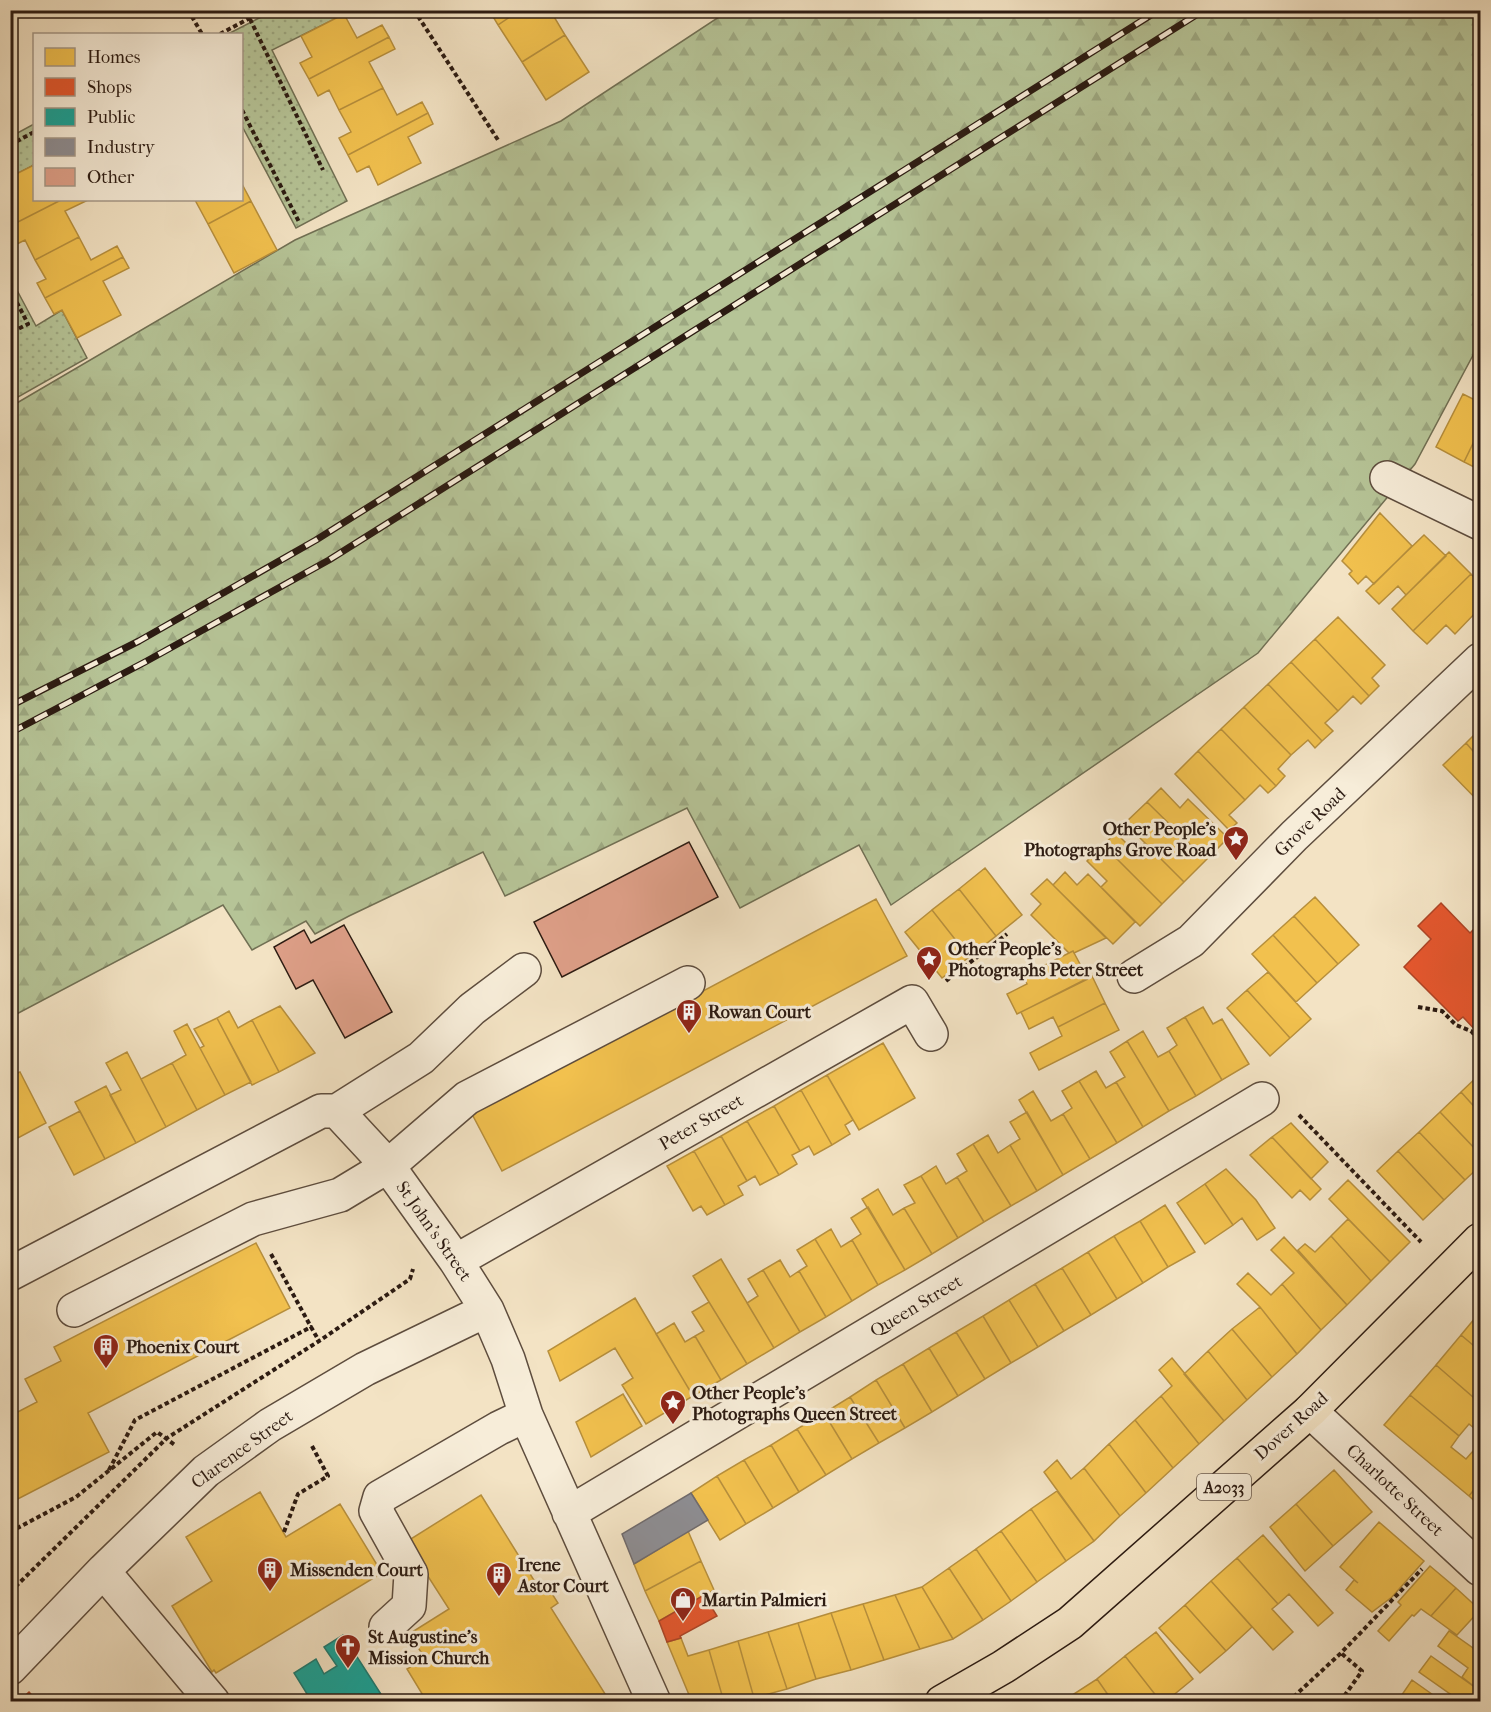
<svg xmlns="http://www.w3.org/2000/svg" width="1491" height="1712" font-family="'IM FELL French Canon',serif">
<defs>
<pattern id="grass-dots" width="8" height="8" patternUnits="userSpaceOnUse" patternTransform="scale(1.5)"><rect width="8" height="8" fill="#b6c497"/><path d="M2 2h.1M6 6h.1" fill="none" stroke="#9da881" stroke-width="1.8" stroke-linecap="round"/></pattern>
<pattern id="forest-firs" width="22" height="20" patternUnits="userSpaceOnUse" patternTransform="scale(1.5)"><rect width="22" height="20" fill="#b6c497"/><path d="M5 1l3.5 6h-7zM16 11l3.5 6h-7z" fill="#9da881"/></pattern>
</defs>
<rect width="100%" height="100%" fill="#f3e3c4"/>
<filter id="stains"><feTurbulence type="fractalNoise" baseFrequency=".00333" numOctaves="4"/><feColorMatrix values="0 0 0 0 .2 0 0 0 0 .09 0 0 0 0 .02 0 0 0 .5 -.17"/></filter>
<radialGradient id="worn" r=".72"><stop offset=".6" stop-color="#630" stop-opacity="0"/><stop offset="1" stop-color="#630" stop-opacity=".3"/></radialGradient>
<path fill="url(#grass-dots)" stroke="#717054" stroke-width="1.5" d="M273 11H351L272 50 347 201 296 228 242 126V34H228Z
M34 124V165L11 177 10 137Z
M10 277 36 326 62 310 87 358 11 401Z"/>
<path fill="url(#forest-firs)" stroke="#717054" stroke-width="1.5" d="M728 11H1480V342L1415 464 1258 653 891 905 859 845 740 908 687 808 505 896 483 852 349 916 315 934 306 921 252 950 223 905 11 1017 10 407 295 240 561 121Z"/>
<path fill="#f2c14e" stroke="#b78f3c" stroke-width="1.5" d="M489 10H520L498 25Z
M520 10H550L565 35 522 62 498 25Z
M344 14 357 38 382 25 389 37 309 79 300 63 312 57 301 36Z
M565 35 589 72 546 100 522 62Z
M389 37 395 49 369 62 383 88 339 110 329 90 318 96 309 79Z
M383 88 397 115 422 102 428 113 348 155 339 138 351 132 339 110Z
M428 113 433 124 408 137 421 163 378 185 369 166 357 172 348 155Z
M34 165V200H61L10 226V177Z
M242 184 251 201 208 224 195 200H242Z
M61 200H88L65 211 79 237 35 260 25 240 17 244 10 233V226Z
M251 201 277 250 234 273 208 224Z
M79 237 91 260 117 246 123 257 45 298 37 283 46 279 35 260Z
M123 257 129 268 103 281 121 315 77 338 62 310 54 314 45 298Z
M1480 390V429L1464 462 1436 447 1463 394 1475 400Z
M1480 429V470L1464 462Z
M1380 513 1412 546 1374 584 1366 576 1358 584 1349 574 1352 571 1342 561Z
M1424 535 1446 556 1406 595 1398 586 1379 604 1366 591Z
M1449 552 1471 574 1413 631 1392 609Z
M1471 574 1480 584V608L1455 634 1446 625 1427 644 1413 631Z
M1338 617 1385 665 1372 678 1379 686 1369 696 1315 639Z
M1315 639 1369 696 1361 704 1353 696 1338 711 1291 662Z
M1291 662 1338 711 1325 723 1333 731 1322 741 1268 684Z
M1268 684 1322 741 1315 748 1308 740 1291 755 1244 707Z
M1244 707 1291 755 1278 769 1285 776 1276 786 1221 729Z
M1221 729 1276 786 1268 793 1260 785 1245 800 1198 751Z
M1480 729V759L1466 743Z
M1466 743 1480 759V803L1443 765Z
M1198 751 1245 800 1229 815 1237 823 1229 830 1175 774Z
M1161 788 1180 808 1188 799 1228 838 1206 860 1147 802Z
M1147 802 1206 860 1184 882 1125 823Z
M1116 833 1135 852 1145 843 1184 882 1162 904 1103 845Z
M1103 845 1162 904 1140 926 1101 887 1107 881 1087 861Z
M985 868 1022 915 996 936 959 889Z
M1065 872 1077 885 1088 874 1135 922 1113 944 1053 885Z
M1047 879 1106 938 1074 953 1073 951 1069 953 1031 915 1041 904 1031 894Z
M959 889 996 936 969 957 932 910Z
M1315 897 1359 945 1338 964 1294 916Z
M876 899 907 956 502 1171 472 1114Z
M932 910 969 957 942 978 905 932Z
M1294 916 1338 964 1317 983 1273 935Z
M1273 935 1317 983 1296 1002 1252 954Z
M1073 951 1088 979 1017 1014 1007 994 1027 984 1023 976Z
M1268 972 1311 1019 1290 1038 1247 990Z
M1092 976 1105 1003 1058 1027 1053 1017 1029 1029 1021 1012Z
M1247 990 1290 1038 1270 1056 1227 1008Z
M1105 1003 1119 1030 1039 1070 1030 1053 1062 1036 1058 1027Z
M280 1006 315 1053 279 1072 252 1020Z
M1203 1007 1213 1024 1222 1019 1249 1064 1222 1080 1185 1017Z
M229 1011 238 1028 252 1020 279 1072 252 1085 217 1018Z
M1185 1017 1222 1080 1196 1096 1169 1051 1177 1045 1167 1028Z
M217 1018 251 1082 225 1095 200 1048 204 1046 194 1029Z
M187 1024 225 1095 197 1110 172 1063 186 1055 174 1031Z
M1143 1031 1158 1057 1169 1051 1196 1096 1169 1111 1127 1041Z
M1127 1041 1169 1111 1143 1127 1116 1082 1125 1077 1110 1052Z
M883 1043 915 1098 859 1130 827 1075Z
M127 1052 166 1127 136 1143 110 1095 121 1090 106 1063Z
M172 1063 197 1110 166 1127 141 1079Z
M1096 1071 1106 1088 1116 1082 1143 1127 1117 1143 1079 1081Z
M20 1072 46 1123 16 1139 10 1128V1076Z
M1480 1074V1113L1461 1092Z
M827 1075 853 1120 845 1125 850 1134 832 1145 801 1090Z
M1079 1081 1117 1143 1090 1159 1063 1114 1072 1108 1062 1091Z
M106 1086 136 1143 105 1159 75 1102Z
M801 1090 832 1145 814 1155 809 1146 800 1151 774 1106Z
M1033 1091 1051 1121 1063 1114 1090 1159 1063 1175 1019 1100Z
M1461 1092 1480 1113V1154L1440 1112Z
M774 1106 800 1151 792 1155 797 1164 779 1175 747 1121Z
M80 1111 105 1159 74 1175 49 1127Z
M1027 1112 1063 1175 1037 1191 1010 1145 1020 1139 1010 1122Z
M1440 1112 1480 1154V1166L1465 1180 1419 1132Z
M747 1121 779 1175 760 1185 755 1176 747 1181 721 1136Z
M1291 1123 1328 1162 1311 1179 1272 1137Z
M1419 1132 1465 1180 1444 1200 1398 1151Z
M988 1135 998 1153 1010 1145 1037 1191 1011 1206 973 1144Z
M721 1136 747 1181 738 1186 743 1195 725 1205 694 1151Z
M1272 1137 1321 1189 1310 1200 1300 1190 1292 1198 1250 1155Z
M973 1144 1011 1206 984 1222 957 1177 967 1171 957 1154Z
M694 1151 725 1205 707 1215 701 1206 693 1211 667 1166Z
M1398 1151 1444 1200 1423 1220 1377 1171Z
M936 1166 946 1184 957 1177 984 1222 958 1238 921 1176Z
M1226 1169 1256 1200 1275 1228 1257 1240 1242 1218 1233 1225 1205 1184Z
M921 1176 958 1238 932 1254 904 1208 915 1203 904 1185Z
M1348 1180 1410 1242 1390 1262 1329 1199Z
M1205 1184 1233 1225 1205 1244 1177 1203Z
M878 1189 893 1215 904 1208 932 1254 905 1270 862 1199Z
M1165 1205 1195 1252 1168 1267 1140 1221Z
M868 1207 905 1270 878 1285 852 1240 861 1234 851 1218Z
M1348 1219 1390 1262 1371 1281 1331 1236Z
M1140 1221 1168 1267 1143 1283 1114 1236Z
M831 1229 841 1247 852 1240 878 1285 852 1301 815 1239Z
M1114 1236 1143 1283 1117 1299 1088 1252Z
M1331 1236 1371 1281 1347 1305 1298 1250 1305 1244 1315 1252Z
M1284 1237 1347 1305 1321 1330 1282 1284 1294 1273 1271 1250Z
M815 1239 852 1301 826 1317 799 1271 807 1266 797 1250Z
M256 1243 290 1308 88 1413 109 1452 10 1503V1416L37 1402 25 1379 61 1361 54 1347Z
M1088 1252 1117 1299 1091 1315 1062 1268Z
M721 1259 774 1348 747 1364 693 1276Z
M780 1260 790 1277 799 1271 826 1317 800 1332 763 1270Z
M1062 1268 1091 1315 1064 1331 1035 1284Z
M763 1270 800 1332 774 1348 747 1303 758 1296 748 1279Z
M1248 1273 1271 1295 1282 1284 1321 1330 1297 1354 1260 1307 1237 1284Z
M1035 1284 1064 1331 1038 1347 1009 1300Z
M635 1298 693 1396 646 1424 622 1385 633 1378 615 1348 560 1381 548 1351Z
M1009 1300 1038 1347 1011 1363 983 1316Z
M709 1302 747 1364 721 1380 695 1336 704 1331 692 1312Z
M1260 1307 1297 1354 1272 1377 1232 1329Z
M1480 1312V1351L1461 1335Z
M983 1316 1011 1363 985 1379 956 1332Z
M674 1323 685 1342 695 1336 721 1380 693 1396 656 1334Z
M1232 1329 1272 1377 1247 1400 1208 1351Z
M956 1332 985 1379 958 1396 929 1348Z
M1461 1335 1480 1351V1403L1436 1365Z
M929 1348 958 1396 932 1412 903 1364Z
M1208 1351 1247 1400 1224 1421 1184 1374Z
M1172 1358 1224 1421 1199 1444 1161 1396 1172 1386 1159 1370Z
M903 1364 932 1412 905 1428 876 1380Z
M1436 1365 1480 1403V1433L1469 1424 1459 1436 1410 1395Z
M876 1380 905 1428 879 1443 850 1397Z
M623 1394 642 1426 591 1457 576 1422Z
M1410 1395 1459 1436 1451 1447 1466 1459 1473 1451 1480 1457V1482L1469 1496 1384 1425Z
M1161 1396 1199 1444 1173 1468 1135 1420Z
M850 1397 879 1443 852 1459 824 1413Z
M824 1413 852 1459 826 1475 797 1429Z
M1135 1420 1173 1468 1146 1493 1109 1444Z
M797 1429 826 1475 799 1492 771 1445Z
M1109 1444 1146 1493 1120 1516 1084 1468Z
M771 1445 799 1492 773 1508 744 1460Z
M744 1460 773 1508 746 1524 717 1476Z
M1057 1460 1071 1479 1084 1468 1120 1516 1094 1541 1044 1472Z
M1334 1470 1372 1512 1333 1546 1296 1504Z
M717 1476 746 1524 720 1540 691 1493Z
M1480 1482V1506L1469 1496Z
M1057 1491 1094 1541 1066 1561 1031 1509Z
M260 1492 286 1537 340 1504 382 1573 216 1673 214 1670 212 1672 172 1606 212 1581 186 1537Z
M481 1495 540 1590 547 1586 558 1603 551 1608 607 1697 600 1702H507L503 1696 495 1702H427L407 1669 425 1658 409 1634 449 1609 406 1542Z
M1296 1504 1333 1546 1305 1571 1270 1527Z
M1031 1509 1066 1561 1037 1582 1001 1531Z
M1379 1522 1424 1561 1392 1597 1372 1612 1346 1590 1354 1580 1358 1583 1340 1567Z
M688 1531 701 1561 645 1591 634 1564Z
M1001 1531 1037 1582 1011 1601 976 1549Z
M1263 1535 1333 1613 1318 1626 1289 1594 1278 1604 1237 1558Z
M976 1549 1011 1601 983 1620 949 1568Z
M1237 1558 1278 1604 1272 1609 1293 1632 1273 1650 1211 1581Z
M701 1561 714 1590 659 1621 645 1591Z
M1430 1566 1456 1588 1431 1616 1421 1609 1414 1616 1412 1615 1389 1641 1378 1631 1401 1605 1398 1602Z
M949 1568 983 1620 953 1639 922 1587Z
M1211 1581 1252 1627 1226 1651 1185 1605Z
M922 1587 953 1639 920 1649 895 1595Z
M1456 1588 1480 1610 1457 1635 1431 1616Z
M895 1595 920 1649 884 1660 863 1604Z
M863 1604 884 1660 851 1670 831 1613Z
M1185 1605 1226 1651 1200 1673 1159 1628Z
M831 1613 851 1670 816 1679 798 1623Z
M798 1623 816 1679 787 1689 768 1632Z
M1449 1631 1480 1653V1691L1462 1677 1468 1668 1438 1646Z
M768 1632 787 1689 754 1698 738 1641Z
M1156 1632 1193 1679 1165 1702H1161L1125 1656Z
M681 1638 688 1656 709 1650 724 1702H692L667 1642Z
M738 1641 754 1698 741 1702H724L709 1650Z
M1125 1656 1161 1702H1113L1097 1679Z
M1431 1656 1480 1691V1702H1444L1450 1694 1419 1672Z
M1097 1679 1113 1702H1067L1066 1699Z
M1412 1680 1443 1702H1397Z"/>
<path fill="#e4572e" stroke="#ad4526" stroke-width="1.5" d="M1441 903 1470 933 1480 923V1035L1463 1017 1458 1021 1404 967 1431 939 1418 926Z
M704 1595 717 1616 680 1636 681 1638 667 1642 659 1621Z
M29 1692 38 1702H18Z"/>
<path fill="#17a398" stroke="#1d7a70" stroke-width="1.5" d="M343 1635 386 1702H312L294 1673 316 1659 324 1674 337 1666 324 1647Z"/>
<path fill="#8d8d92" stroke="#706b6c" stroke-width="1.5" d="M691 1493 708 1520 634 1564 622 1534Z"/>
<path fill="#dfa089" stroke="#2c1b12" stroke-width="1.5" d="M689 842 718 897 562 977 534 922Z
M344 925 392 1012 345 1038 313 980 296 989 274 947 304 930 311 943Z"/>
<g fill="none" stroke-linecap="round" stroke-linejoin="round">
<defs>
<path id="minor" d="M1387 478 1480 523
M1134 976 1191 941 1294 836 1480 660
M337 1111 421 1058 472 1009 524 970
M456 1261 912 1002 931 1034
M10 1274 321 1111H337L388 1166 456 1261 487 1310 508 1359 526 1415 654 1702
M74 1310 253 1219 340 1195 388 1166 467 1098 688 983
M1310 1411 1480 1569
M569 1513 1262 1099
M103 1571 213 1702
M386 1627 409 1606 411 1574 376 1511 380 1497 499 1428 526 1415
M10 1668 103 1571 206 1471 270 1425 365 1369 487 1310"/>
<path id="major" d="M942 1702 1003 1667 1070 1623 1310 1411 1480 1240"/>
</defs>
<use href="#minor" stroke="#5e4d3e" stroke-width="36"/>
<use href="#major" stroke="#2c1b12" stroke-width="36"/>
<path stroke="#2c1b12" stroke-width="4" stroke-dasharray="4.5 3" stroke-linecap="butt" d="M188 10 202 34
M414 10 498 140
M250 19 323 170
M220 34 265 10
M242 110 299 222
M10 145 34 132
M10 289 28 324 10 333
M946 981 1007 934
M1418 1007 1442 1011 1456 1025 1471 1031 1480 1041
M1299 1115 1421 1242
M271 1254 311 1327
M109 1470 135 1420 311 1327 319 1341
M10 1532 76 1497 157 1432 175 1445
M284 1532 298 1494 328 1476 312 1446
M10 1592 167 1438 319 1341 410 1279 413 1269
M1288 1702 1341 1653 1422 1569
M1340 1702 1362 1671 1341 1653"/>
<use href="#minor" stroke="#f7edd9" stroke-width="33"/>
<use href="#major" stroke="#f3e3c4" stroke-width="33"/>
<defs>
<path id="rail" d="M10 706 139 641 316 540 1159 10
M10 733 145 662 329 560 1204 10"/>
</defs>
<use href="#rail" stroke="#2c1b12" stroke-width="7"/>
<use href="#rail" stroke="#f7edd9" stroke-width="4.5" stroke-dasharray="14" stroke-linecap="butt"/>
</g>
<defs>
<symbol id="sight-pin" viewBox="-11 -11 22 30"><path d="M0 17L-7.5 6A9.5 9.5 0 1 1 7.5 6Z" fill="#8f2418" stroke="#f7edd9"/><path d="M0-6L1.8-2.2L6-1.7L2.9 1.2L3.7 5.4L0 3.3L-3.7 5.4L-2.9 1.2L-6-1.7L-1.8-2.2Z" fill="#fff"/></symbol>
<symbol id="building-pin" viewBox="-11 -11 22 30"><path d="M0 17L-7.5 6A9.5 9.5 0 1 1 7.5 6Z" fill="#8f2418" stroke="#f7edd9"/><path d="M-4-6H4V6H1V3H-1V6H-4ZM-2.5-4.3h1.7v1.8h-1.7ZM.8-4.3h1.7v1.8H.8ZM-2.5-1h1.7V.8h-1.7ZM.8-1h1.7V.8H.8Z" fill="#fff"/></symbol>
<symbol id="shop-pin" viewBox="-11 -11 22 30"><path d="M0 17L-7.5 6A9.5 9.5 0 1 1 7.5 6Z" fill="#8f2418" stroke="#f7edd9"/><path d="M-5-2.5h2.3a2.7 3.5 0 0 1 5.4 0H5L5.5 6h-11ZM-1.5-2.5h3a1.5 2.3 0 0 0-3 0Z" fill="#fff"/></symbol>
<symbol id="church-pin" viewBox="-11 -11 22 30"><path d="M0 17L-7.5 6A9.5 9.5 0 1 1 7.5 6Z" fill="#8f2418" stroke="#f7edd9"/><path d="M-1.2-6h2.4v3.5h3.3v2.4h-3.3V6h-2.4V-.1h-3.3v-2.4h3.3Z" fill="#fff"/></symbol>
</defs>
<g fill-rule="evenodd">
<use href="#sight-pin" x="1221" y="824" width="30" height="40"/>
<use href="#sight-pin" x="914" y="944" width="30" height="40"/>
<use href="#building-pin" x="674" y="997" width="30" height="40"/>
<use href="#building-pin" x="91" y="1332" width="30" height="40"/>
<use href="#sight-pin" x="658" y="1388" width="30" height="40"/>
<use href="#building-pin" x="255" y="1555" width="30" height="40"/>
<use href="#building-pin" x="484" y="1560" width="30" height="40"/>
<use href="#shop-pin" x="668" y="1585" width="30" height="40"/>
<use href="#church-pin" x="333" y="1632" width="30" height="40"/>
</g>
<g text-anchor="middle" stroke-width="6" stroke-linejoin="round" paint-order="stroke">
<rect fill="#f7edd9" stroke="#695a4e" stroke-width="1.5" x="1197" y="1474" width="54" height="26" rx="4.5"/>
<g font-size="16" font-weight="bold" fill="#2c1b12">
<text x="1224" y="1493">A2033</text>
</g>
<g font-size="18" fill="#2c1b12" stroke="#f7edd9">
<text transform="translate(1310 822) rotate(-44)" y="6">Grove Road</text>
<text transform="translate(701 1122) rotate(-30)" y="6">Peter Street</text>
<text transform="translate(434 1231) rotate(55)" y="6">St John's Street</text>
<text transform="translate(916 1306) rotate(-31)" y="6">Queen Street</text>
<text transform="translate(1291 1426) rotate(-42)" y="6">Dover Road</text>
<text transform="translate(242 1449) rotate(-36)" y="6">Clarence Street</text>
<text transform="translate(1395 1490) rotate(43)" y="6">Charlotte Street</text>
</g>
<g font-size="18" font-weight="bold" fill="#2c1b12" stroke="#f7edd9" text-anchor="start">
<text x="1216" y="835" text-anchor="end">Other People's<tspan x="1216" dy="21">Photographs Grove Road</tspan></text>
<text x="948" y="955">Other People's<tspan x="948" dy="21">Photographs Peter Street</tspan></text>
<text x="708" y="1018">Rowan Court</text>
<text x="126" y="1353">Phoenix Court</text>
<text x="692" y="1399">Other People's<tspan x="692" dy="21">Photographs Queen Street</tspan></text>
<text x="518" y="1571">Irene<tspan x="518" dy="21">Astor Court</tspan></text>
<text x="290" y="1576">Missenden Court</text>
<text x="702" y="1606">Martin Palmieri</text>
<text x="368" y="1643">St Augustine's<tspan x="368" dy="21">Mission Church</tspan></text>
</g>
</g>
<rect width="1491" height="1712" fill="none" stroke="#f3e3c4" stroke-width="36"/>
<rect x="12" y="12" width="1467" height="1688" fill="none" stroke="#2c1b12" stroke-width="3"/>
<rect x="18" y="18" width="1455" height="1676" fill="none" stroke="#2c1b12" stroke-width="1.5"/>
<rect x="33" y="33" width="210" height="168" fill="#f7edd9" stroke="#a69989" stroke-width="1.5"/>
<rect x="45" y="48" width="30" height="18" fill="#f2c14e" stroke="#a69989" stroke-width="1.5"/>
<text x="87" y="63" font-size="18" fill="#2c1b12">Homes</text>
<rect x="45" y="78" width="30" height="18" fill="#e4572e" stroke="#a69989" stroke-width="1.5"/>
<text x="87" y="93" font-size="18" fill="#2c1b12">Shops</text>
<rect x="45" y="108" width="30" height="18" fill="#17a398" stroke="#a69989" stroke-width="1.5"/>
<text x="87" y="123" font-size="18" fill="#2c1b12">Public</text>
<rect x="45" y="138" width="30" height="18" fill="#8d8d92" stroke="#a69989" stroke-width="1.5"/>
<text x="87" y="153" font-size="18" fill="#2c1b12">Industry</text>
<rect x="45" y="168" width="30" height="18" fill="#dfa089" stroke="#a69989" stroke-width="1.5"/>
<text x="87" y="183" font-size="18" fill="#2c1b12">Other</text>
<rect width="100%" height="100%" filter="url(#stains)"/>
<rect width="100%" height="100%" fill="url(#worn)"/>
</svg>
